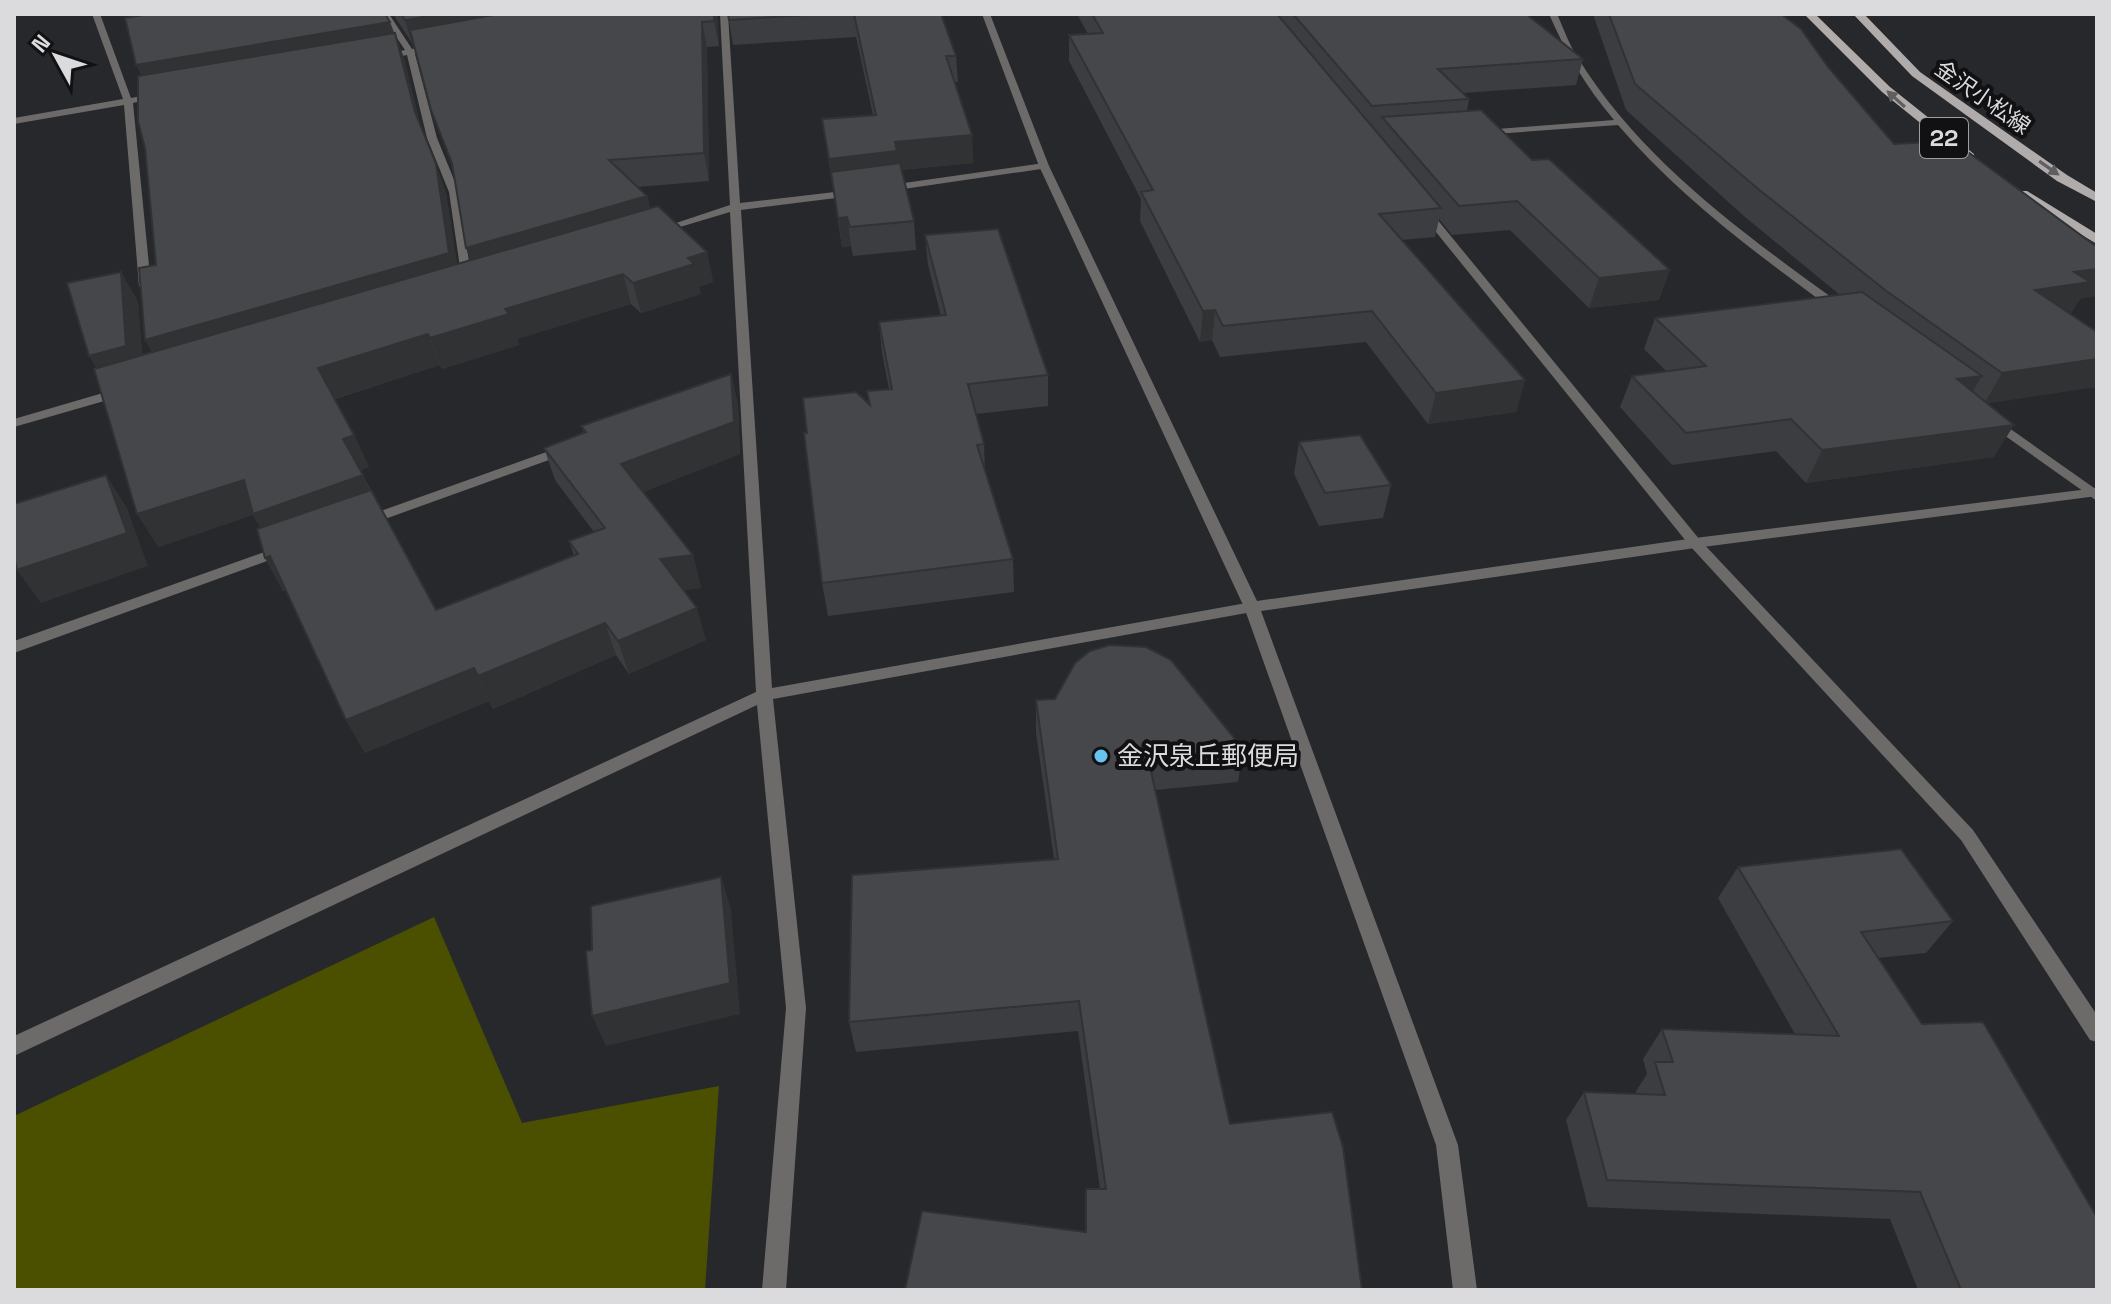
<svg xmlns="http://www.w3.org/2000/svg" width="2111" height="1304" font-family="'Space Grotesk','Noto Sans JP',sans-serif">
<rect width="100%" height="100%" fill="#27282c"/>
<path fill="#4b4f00" d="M434 917 522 1123 719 1086 705 1290H14V1116Z"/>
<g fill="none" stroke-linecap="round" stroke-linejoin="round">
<path fill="#6d6a6a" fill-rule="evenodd" d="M92 14H100L131 98 158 93 163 96 133 103 151 286 145 289 139 286 124 105 14 124V118L123 99Z
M381 14H389L412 49 434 45 438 48 415 54 437 138 459 192 472 283 462 281 449 192 427 138 407 55 382 60 378 57 405 50Z
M720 14H728L740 203 852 190 857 193 852 196 741 210 772 688 1252 602 1260 607 1252 612 773 699 806 1008 786 1290H762L786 1008 757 705 14 1056V1036L756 692 730 212 660 233 655 230 730 205Z
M1549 14H1557C1564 29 1569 45 1578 58 1642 162 1748 237 1845 307V313H1837C1760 256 1680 198 1618 125L1481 135V131L1484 130 1614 120C1586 87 1566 53 1549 14Z
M1044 163 1049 166 1048 168 883 192 878 189 883 186Z
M1419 207H1427L1700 540 1973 830 2097 1015V1042L2090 1040 1961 840 1690 546 1419 211Z
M120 388 126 392 125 395 14 427V419Z
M1992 416 2097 490V501L1987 423 1985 420Z
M566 445 573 449 571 452 371 524 366 526 359 521 361 518Z
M284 545 289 547 291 550 289 553 14 653V641Z"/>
<path fill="#6d6a6a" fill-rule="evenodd" d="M982 14H990L1049 166 1257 601 1695 538 2097 488V496L1695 548 1261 611 1458 1145 1477 1290H1453L1436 1145 1244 607 1039 166Z"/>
<path fill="#b1acac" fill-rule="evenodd" d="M1804 14H1815L1890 87 1974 154V160H1966L1882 92Z
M1853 14H1864L1920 72 2067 175 2097 193V202L2057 181 1912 76Z
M2017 191H2027L2097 234V244L2017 197Z"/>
</g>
<path fill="#3c3d40" d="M393 14H717L719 46 707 47 709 181 637 187 647 196 650 208 707 252 713 282 699 287 701 294 641 313 631 304 517 339 519 345 442 369 440 365 335 399 354 435 369 467 360 470 436 610 574 556 569 541 594 532 555 480 544 448 584 433 581 426 731 374 738 405 740 454 643 492 693 555 701 588 684 590 706 640 629 674 616 655 493 709 489 701 365 753 346 720 286 590 283 591 265 558 261 528 253 515 158 547 97 368 89 356 121 272 138 302 142 355 152 352 145 340 156 265 141 76 394 33 404 58 421 128 446 193 457 264 470 260 454 171 431 110 414 46Z
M728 14H941L956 56 958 82H955L972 135 973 163 901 170 914 221 916 250 853 256 851 246 842 247 822 119 873 115 856 37 733 45Z
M1077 14H1526L1583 59 1576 85 1463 93 1469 99 1467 111 1659 300 1589 308 1510 230 1452 235 1439 219 1435 237 1402 240 1525 380 1516 412 1428 424 1366 342 1220 357 1212 340 1200 342 1140 221 1141 199 1069 61V35L1088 34Z
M1593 14H1781L1894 144 2080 299 2071 313H2069L1988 403 1994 457 1806 483 1776 451 1672 465 1620 407 1632 376 1666 371 1644 349 1655 318 1840 295 1745 217 1626 110Z
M925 235 1048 375V406L976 414 984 444 985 471 1013 559 1014 592 828 616 822 583 807 433 869 404 889 389 882 353 879 322 941 316 928 265Z
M1299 442 1391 485 1383 518 1319 526 1294 474Z
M1036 700 1243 749 1238 782 1155 790 1230 1124 1085 1232 1086 1189H1100L1078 1031 856 1052 849 1022 1054 859 1036 733Z
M1738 867 1953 921 1926 953 1878 958 2097 1290H1918L1890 1219 1588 1207 1566 1120 1584 1092 1636 1094V1091L1647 1074 1643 1059 1662 1029 1795 1034 1718 898Z"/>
<path fill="#313234" d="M442 14H593L413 46 405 20Z
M714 14H717L719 46 714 21Z
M390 22 404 58 424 139 149 92 136 65Z
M702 22 707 47 709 181 704 153Z
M972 135 973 163 899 170 831 172 832 188 829 159 895 142Z
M436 164 446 193 460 283 163 371 145 340Z
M647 196 654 225 476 278 466 248Z
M847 217 851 246 842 247 838 218Z
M707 252 713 282 699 287 701 294 641 313 633 283 688 258Z
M2097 269V296L2080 299 2071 313 2017 321 2035 290 2074 272Z
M1670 270 1659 300 1589 308 1599 278Z
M121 272 138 302 144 377 108 387 89 356Z
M623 274 631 304 517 339 519 345 442 369 430 338 505 309Z
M1215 310 1212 340 1200 342 1203 311Z
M428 334 440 365 333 399 318 368Z
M2097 359V387L1984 404 2002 373Z
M731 374 738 405 740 454 631 497 621 464Z
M1982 376 1963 407 1957 379Z
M1525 380 1516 412 1428 424 1436 393Z
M2014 425 1994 457 1806 483 1822 450Z
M354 435 369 467 358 471 343 439Z
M106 475 127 508 148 566 41 603 17 570Z
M363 475 378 508 271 546 253 515 158 547 137 514 244 480Z
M693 555 701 588 669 592 660 559Z
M270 556 288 589 283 591 265 558Z
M697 608 706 640 629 674 618 641Z
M605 623 616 655 493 709 478 676Z
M474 668 489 701 365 753 346 720Z
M721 877 731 909 740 1014 606 1046 592 1016Z"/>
<path fill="#46474b" stroke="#313234" stroke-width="2" d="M150 14H385L390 22 136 65 125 18Z
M401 14H442L405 20Z
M499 14H714V21L702 22 704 153 609 160 647 196 466 248 452 163 431 110 410 30Z
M728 14H822L729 20Z
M854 14H941L956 56H946L972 135 895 142 897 151 829 159 822 119 876 115Z
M1092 14H1277L1441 208 1379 214 1525 380 1436 393 1372 311 1223 326 1215 310 1203 311 1141 192 1153 190 1069 35 1103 33Z
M1293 14H1526L1583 59 1438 69 1469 99 1372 106Z
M1609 14H1781L1801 29 1828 67 1894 144 1953 141 2097 247V269L2074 272 2090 282 2035 290 2097 332V359L2002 373 1885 290 1757 188 1635 84Z
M395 33 415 112 436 164 449 253 145 340 139 268 156 265 145 148 138 121V76Z
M1481 110 1532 160 1549 159 1670 270 1599 278 1517 201 1459 206 1382 117Z
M900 163 914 221 850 227 847 217 838 218 831 172Z
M658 206 707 252 688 258 694 264 633 283 623 274 505 309 509 314 430 338 428 334 318 368 354 435 343 439 363 475 253 514 244 480 137 514 94 369Z
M998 229 1048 375 968 384 984 444 977 445 1013 559 822 583 804 433H807L803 398 856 392 870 405 867 391 892 389 879 322 946 315 925 235Z
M121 272 126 346 89 356 67 283Z
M1862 292 1982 376 1957 379 2014 425 1822 450 1791 419 1686 433 1632 376 1706 366 1655 318Z
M731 374 734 422 621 464 693 555 660 559 697 608 618 641 605 623 478 676 474 668 346 720 270 556 265 558 257 529 371 490 436 610 578 554 569 541 605 528 544 448 586 432 581 426Z
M1360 435 1391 485 1325 493 1299 442Z
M106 475 127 533 17 570 14 557V504Z
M1110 645 1146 647 1171 660 1243 749 1148 758 1230 1124 1332 1112 1343 1147 1362 1290H905L922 1211 1086 1232V1189H1106L1079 1001 849 1022 852 875 1058 859 1036 700 1055 699 1075 663 1090 651Z
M1901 849 1953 921 1861 932 1922 1024 1983 1022 2095 1214H2097V1290H1961L1920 1192 1607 1180 1584 1092 1665 1095 1655 1062H1673L1662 1029 1839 1036 1738 867Z
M721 877 730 983 592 1016 586 951 592 950 591 906Z"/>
<defs><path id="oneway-solid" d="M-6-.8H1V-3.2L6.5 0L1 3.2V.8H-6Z" transform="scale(2)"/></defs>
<g fill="#615e60">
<use href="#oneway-solid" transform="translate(1896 99) rotate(-138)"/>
<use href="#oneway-solid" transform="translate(2049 168) rotate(35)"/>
</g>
<circle fill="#66c4ef" stroke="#111113" stroke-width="3" cx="1101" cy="756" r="8"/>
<g text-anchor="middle" stroke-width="8" stroke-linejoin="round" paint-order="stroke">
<g font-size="22" fill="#dbdbde" stroke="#111113">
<text transform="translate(1983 97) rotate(35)" y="8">金沢小松線</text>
</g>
<rect fill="#111113" stroke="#9e9ea1" stroke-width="2" x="1920" y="118" width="48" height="40" rx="6"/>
<g font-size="24" font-weight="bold" fill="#dbdbde">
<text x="1944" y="146">22</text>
</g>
<g font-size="26" fill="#dbdbde" stroke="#111113" text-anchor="start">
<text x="1117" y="765">金沢泉丘郵便局</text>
</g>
</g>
<rect width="2111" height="1304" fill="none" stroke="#dbdbde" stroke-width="32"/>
<g transform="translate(56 56) rotate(310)" stroke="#111113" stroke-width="6" paint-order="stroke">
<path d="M0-6L14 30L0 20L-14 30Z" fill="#dbdbde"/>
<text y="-12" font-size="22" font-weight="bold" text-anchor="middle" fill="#dbdbde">N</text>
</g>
</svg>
